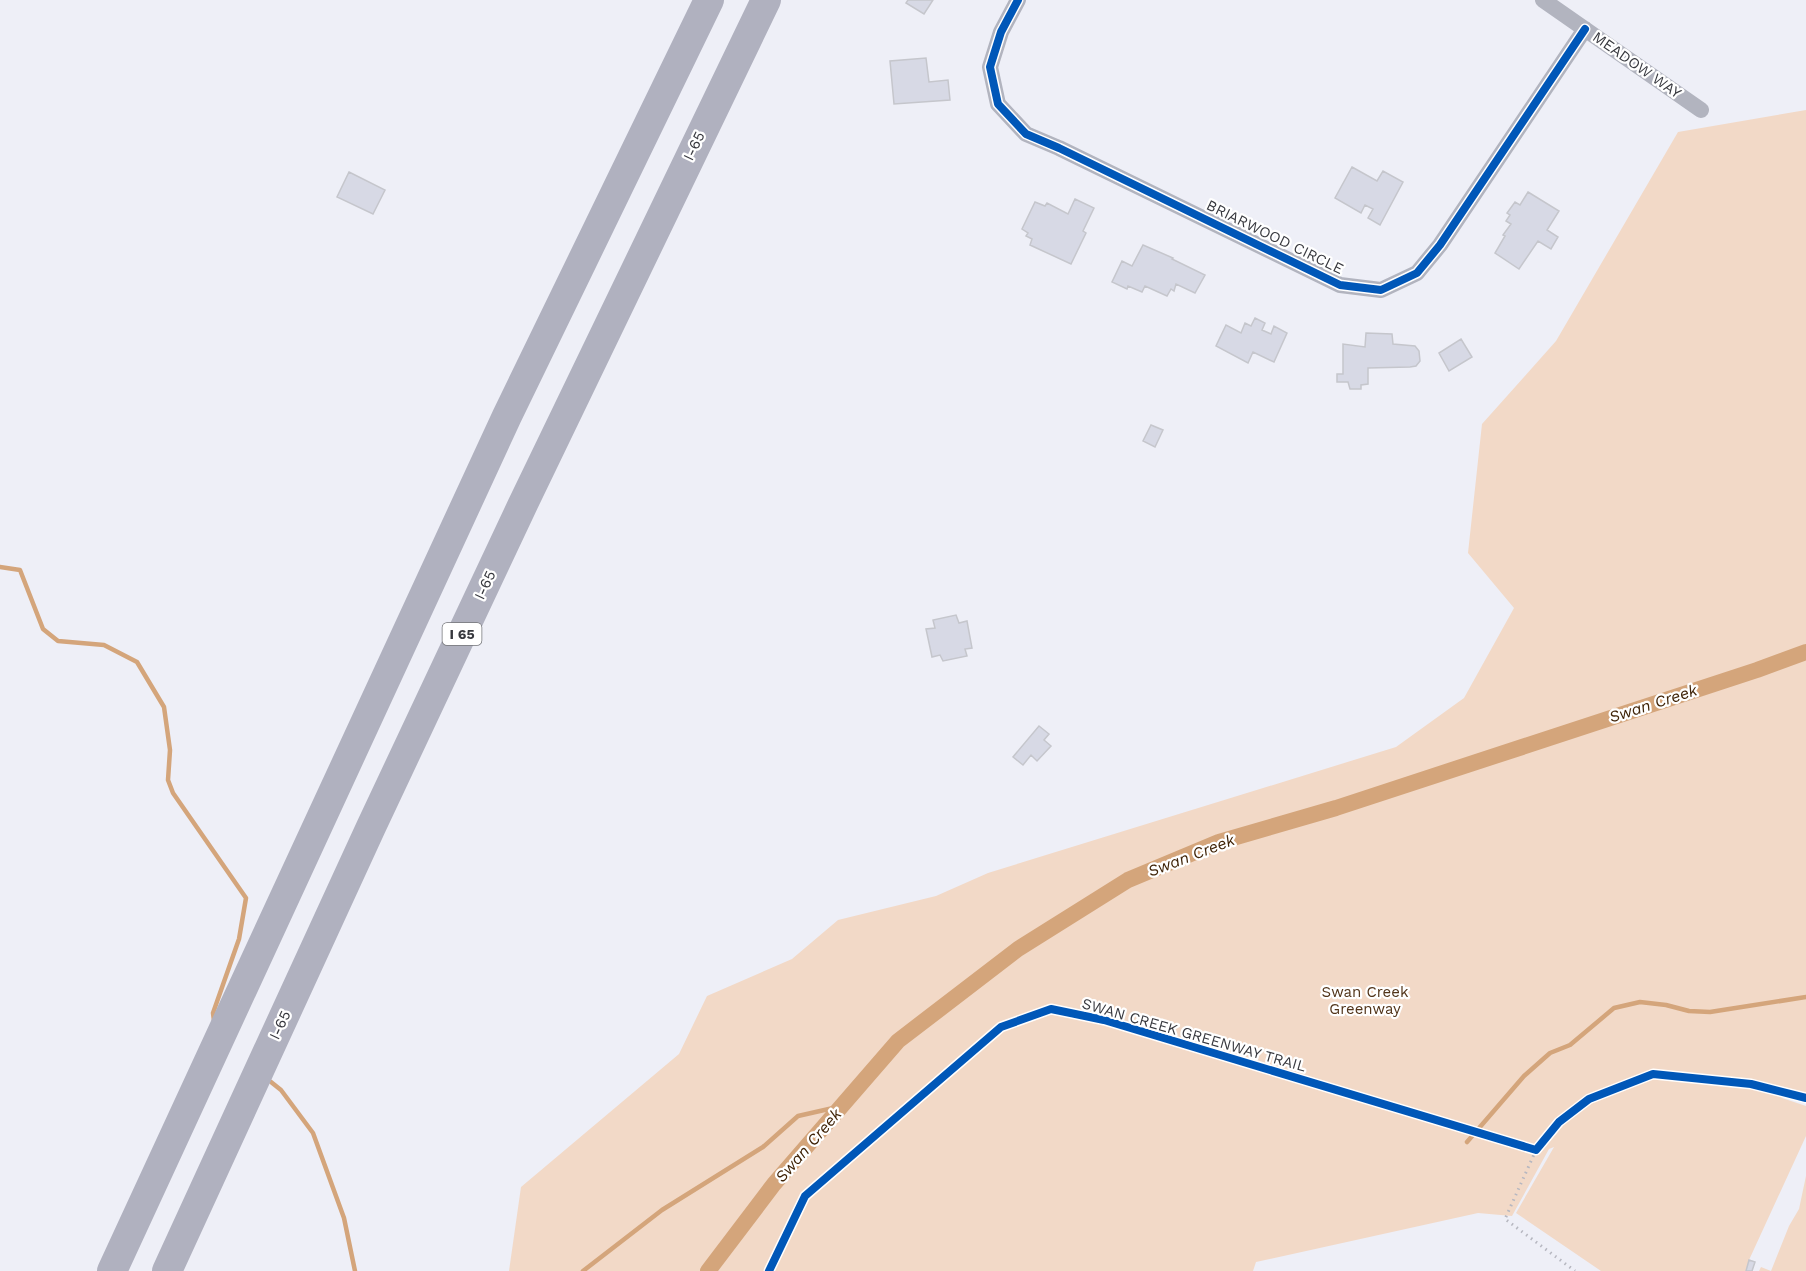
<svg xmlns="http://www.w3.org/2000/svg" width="1806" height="1271" font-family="'Work Sans',sans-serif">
<rect width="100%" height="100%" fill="#eeeff7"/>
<path fill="#f2d9c7" d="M1806 110V1102L1786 1097 1782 1098 1806 1106V1136L1749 1260 1746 1271H1601L1516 1213 1554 1147 1549 1149 1512 1216 1478 1213 1256 1262 1253 1271H509L521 1187 679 1054 707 996 792 959 838 920 936 896 988 873 1396 747 1464 698 1514 608 1468 553 1482 424 1556 341 1678 132Z
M1806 1176V1271H1759L1761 1267 1771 1271 1789 1226 1799 1209Z"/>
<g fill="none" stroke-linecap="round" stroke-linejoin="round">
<path stroke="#d4a57b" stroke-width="4.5" d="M0 567 20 570 43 629 58 641 104 645 137 662 164 707 170 750 168 780 173 793 246 898 239 939 213 1013 214 1021
M271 1082 281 1090 313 1133 344 1218 355 1271
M1467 1142 1524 1076 1550 1053 1570 1045 1614 1008 1640 1002 1666 1005 1689 1011 1710 1012 1806 997
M583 1271 662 1210 763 1147 798 1116 842 1106"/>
<path stroke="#d4a57b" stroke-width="16" d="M708 1271 774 1184 898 1041 1018 949 1128 880 1219 842 1336 808 1757 670 1806 652"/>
</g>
<path fill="#d7d9e5" stroke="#c5c6cc" stroke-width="1.5" d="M908 0H933L924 14 906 3Z
M926 58 929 82 948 80 950 100 894 104 890 61Z
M1352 167 1377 181 1383 171 1403 182 1380 225 1368 218 1373 209 1365 205 1361 213 1335 198Z
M349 172 385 190 373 214 337 197Z
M1528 192 1559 211 1547 230 1558 237 1551 249 1538 241 1519 269 1495 253 1505 236 1503 235 1511 224 1506 221 1510 215 1507 213 1515 202 1520 205Z
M1075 199 1094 208 1083 231 1086 233 1071 264 1030 245 1032 239 1026 236 1028 233 1022 229 1035 202 1045 206 1047 203 1068 214Z
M1143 245 1173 258 1172 259 1205 275 1195 293 1176 284 1174 291 1171 289 1167 296 1145 286 1142 292 1128 286 1127 289 1112 282 1122 261 1132 266Z
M1255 318 1265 323 1262 330 1271 334 1274 326 1287 333 1274 362 1253 352 1248 363 1216 346 1226 325 1241 333 1245 323 1251 326Z
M1366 333 1392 334 1393 344 1415 346 1419 351 1420 361 1416 366 1410 367 1368 368V384L1361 385V389H1350L1348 382H1337V374H1343V344L1365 347Z
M1461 339 1472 357 1449 371 1439 353Z
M1151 425 1163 430 1155 447 1143 441Z
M956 615 959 623 967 621 972 648 965 649 967 656 943 661 940 655 932 657 926 629 935 628 933 620Z
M1039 726 1049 734 1044 740 1051 746 1037 761 1031 755 1023 765 1013 757Z
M1749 1260 1755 1262 1752 1271H1746Z"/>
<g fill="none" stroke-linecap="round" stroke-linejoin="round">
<path stroke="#b6b7c0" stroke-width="3" stroke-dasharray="1.5 4.5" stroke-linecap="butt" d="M1536 1150 1505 1219 1575 1271"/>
<path stroke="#b2b4bf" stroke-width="16" d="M1018 0 1001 32 990 67 998 104 1026 134 1059 148 1340 285 1381 290 1417 273 1440 245 1585 29
M1543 0 1701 110"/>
<path stroke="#b0b1bf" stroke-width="30" d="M112 1271 507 416 709 0
M167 1271 371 827 522 506 766 0"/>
<defs>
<path id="cycleway" d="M1018 0 1001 32 990 67 998 104 1026 134 1059 148 1340 285 1381 290 1417 273 1440 245 1585 29
M769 1271 805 1196 1001 1027 1051 1009 1104 1020 1536 1150 1559 1122 1589 1099 1653 1074 1751 1084 1806 1098"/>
</defs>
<use href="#cycleway" stroke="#fff" stroke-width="11"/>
<use href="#cycleway" stroke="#0057b8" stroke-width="8"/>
</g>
<g text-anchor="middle" stroke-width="4.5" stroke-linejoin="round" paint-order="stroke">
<rect fill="#fff" stroke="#737478" stroke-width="1.5" x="442.5" y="623" width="39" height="22" rx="4.5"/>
<g font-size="14" font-weight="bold" fill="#37383e">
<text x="462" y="639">I 65</text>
</g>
<g font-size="15" fill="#37383e" stroke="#fff">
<text transform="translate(1637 65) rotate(35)" y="5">MEADOW WAY</text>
<text transform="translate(694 146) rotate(-64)" y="5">I-65</text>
<text transform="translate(1275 237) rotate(26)" y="5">BRIARWOOD CIRCLE</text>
<text transform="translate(485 585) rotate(-65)" y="5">I-65</text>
<text transform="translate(280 1025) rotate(-65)" y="5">I-65</text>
<text transform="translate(1194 1035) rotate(16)" y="5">SWAN CREEK GREENWAY TRAIL</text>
</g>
<g font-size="15" fill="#513419" stroke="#fff">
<text x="1365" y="997">Swan Creek<tspan x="1365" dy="17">Greenway</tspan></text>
</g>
<g font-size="16" font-style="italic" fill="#3e2206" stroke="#fff">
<text transform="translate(1653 703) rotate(-18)" y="6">Swan Creek</text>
<text transform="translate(1191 855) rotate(-21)" y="6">Swan Creek</text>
<text transform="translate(808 1145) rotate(-49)" y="6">Swan Creek</text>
</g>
</g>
</svg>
